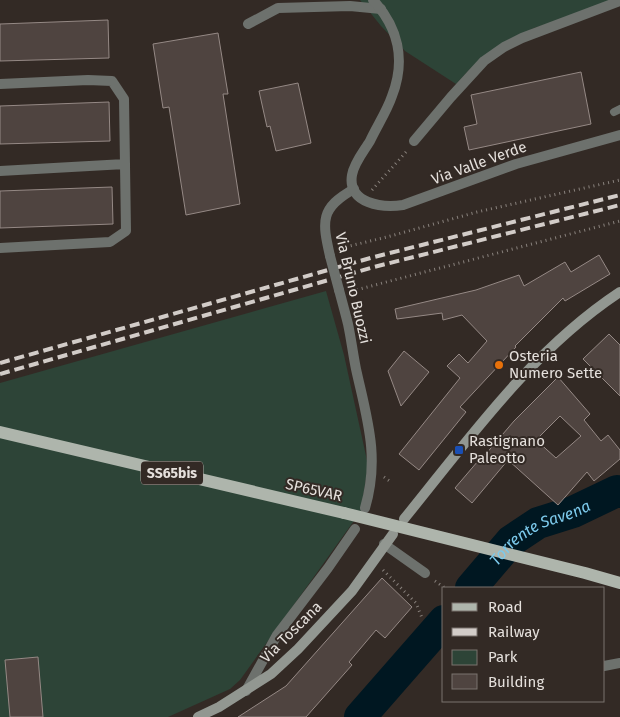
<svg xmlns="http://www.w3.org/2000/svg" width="620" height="717" font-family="'Fira Sans',sans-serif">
<rect width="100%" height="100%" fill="#332a25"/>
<path fill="#2d4437" d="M360 0H613L580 14 534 28 498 47 470 69 456 84 405 51 381 26Z
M326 291 344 355 368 465 361 511 240 680 230 689 168 717H0V383Z"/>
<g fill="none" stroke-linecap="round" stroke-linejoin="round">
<g stroke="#001721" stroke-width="32">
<path id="s1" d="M471 588 511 541 538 523 573 512 617 491 620 492"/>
<path d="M360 717 444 621"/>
</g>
</g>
<path fill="#4f4440" stroke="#958985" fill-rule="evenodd" d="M108 20 109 58 0 61V24Z
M218 33 228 94H223L240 204 186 215 169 107 163 108 153 44Z
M581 72 591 124 469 150 464 127 477 124 471 95Z
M298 83 311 143 276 151 270 126 267 127 259 91Z
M109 102 110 141 0 144V106Z
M112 187 113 224 0 228V191Z
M599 255 610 274 565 301 563 298 515 346 516 347 460 407 466 412 419 470 399 454 460 378 447 366 459 354 468 363 487 341 462 315 443 320 442 313 397 319 395 309 476 290 519 275 524 286 565 262 571 272Z
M609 334 620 345V396L583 359Z
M404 351 429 372 401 406 388 371Z
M558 377 590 414 584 420 601 441 608 435 620 450V459L594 481 587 472 558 505 508 460 472 503 455 488 484 454 485 455 514 421ZM560 416 581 436 556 458 536 440Z
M382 578 412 607 385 638 376 630 349 662 352 665 306 717H238L286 686Z
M38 657 43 717H10L5 660Z"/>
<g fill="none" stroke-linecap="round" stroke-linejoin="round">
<path stroke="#89827d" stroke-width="3" stroke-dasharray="1 4" stroke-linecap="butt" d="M372 190 406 152
M341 248 387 237 477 212 620 180
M352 291 620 221
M384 477 391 482
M383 570 416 603 422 618
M435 581 445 588"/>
<path stroke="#6d716d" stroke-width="8" d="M614 112 620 109"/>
<path stroke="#6d716d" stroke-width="10" d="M248 24 278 8 350 6 381 9
M0 84 88 80 112 81 124 99 126 231 110 242 0 248
M414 141 451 97 484 61 504 47 522 38 620 1
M0 171 125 164
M330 256C322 221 320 208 354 189
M339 290C342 301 345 312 348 324 351 338 353 354 356 369 367 419 380 457 365 508
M384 544 425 573
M604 666 620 663
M246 691 277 635 328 568 355 529"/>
<path stroke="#6d716d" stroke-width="10" d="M373 0C398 27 406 60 392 96 387 111 377 126 370 141 364 151 354 163 352 175 347 204 383 208 403 205L516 164 620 135"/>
<path stroke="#929791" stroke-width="10" d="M404 519C469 439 532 350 620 292
M198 717 219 707 271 674 298 649 352 591 393 534"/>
<path stroke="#aeb5ac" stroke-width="12" d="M0 432 344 513"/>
<path stroke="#d2ccc8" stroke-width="4" stroke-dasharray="10 5" stroke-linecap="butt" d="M0 363 374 257 620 195
M0 374 374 267 620 205"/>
<path stroke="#6d716d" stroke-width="10" d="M330 256 339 290"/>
<path stroke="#aeb5ac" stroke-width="12" d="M344 513 585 573 620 583"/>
</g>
<circle fill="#e8710a" stroke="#332a25" stroke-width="2" cx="499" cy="365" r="5"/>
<rect fill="#1a4fb4" stroke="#332a25" stroke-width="2" x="454" y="445" width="10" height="10" rx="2.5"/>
<g text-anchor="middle" stroke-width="4" stroke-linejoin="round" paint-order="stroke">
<rect fill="#332a25" stroke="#b0a9a5" stroke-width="1" x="141" y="461.5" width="62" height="23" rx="4"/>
<g font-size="14" font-weight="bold" fill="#e5e0dc">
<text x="172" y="478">SS65bis</text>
</g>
<g font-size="15" fill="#e5e0dc" stroke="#332a25">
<text transform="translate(479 163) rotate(-20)" y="5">Via Valle Verde</text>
<text transform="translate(353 288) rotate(77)" y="5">Via Bruno Buozzi</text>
<text transform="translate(314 490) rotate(13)" y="5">SP65VAR</text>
<text transform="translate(291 632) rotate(-45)" y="5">Via Toscana</text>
</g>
<g font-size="15" fill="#e5e0dc" stroke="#332a25" text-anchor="start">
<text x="509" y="361">Osteria<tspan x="509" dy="17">Numero Sette</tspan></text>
<text x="469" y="446">Rastignano<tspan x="469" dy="17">Paleotto</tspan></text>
</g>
<g font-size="16" font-style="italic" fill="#7ccaec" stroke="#332a25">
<text dy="6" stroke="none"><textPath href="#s1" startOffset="91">Torrente Savena</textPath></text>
</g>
</g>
<rect x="442" y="587" width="162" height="115" fill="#332a25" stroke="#7a736e"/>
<rect x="452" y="603" width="25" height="8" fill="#aeb5ac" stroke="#7a736e"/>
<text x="488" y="612" font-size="15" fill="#e5e0dc">Road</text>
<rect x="452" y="628" width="25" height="8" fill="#d2ccc8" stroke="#7a736e"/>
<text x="488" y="637" font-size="15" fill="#e5e0dc">Railway</text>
<rect x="452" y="650" width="25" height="15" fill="#2d4437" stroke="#7a736e"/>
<text x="488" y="662" font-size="15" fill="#e5e0dc">Park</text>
<rect x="452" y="674" width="25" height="15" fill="#4f4440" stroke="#7a736e"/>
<text x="488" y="687" font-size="15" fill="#e5e0dc">Building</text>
</svg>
